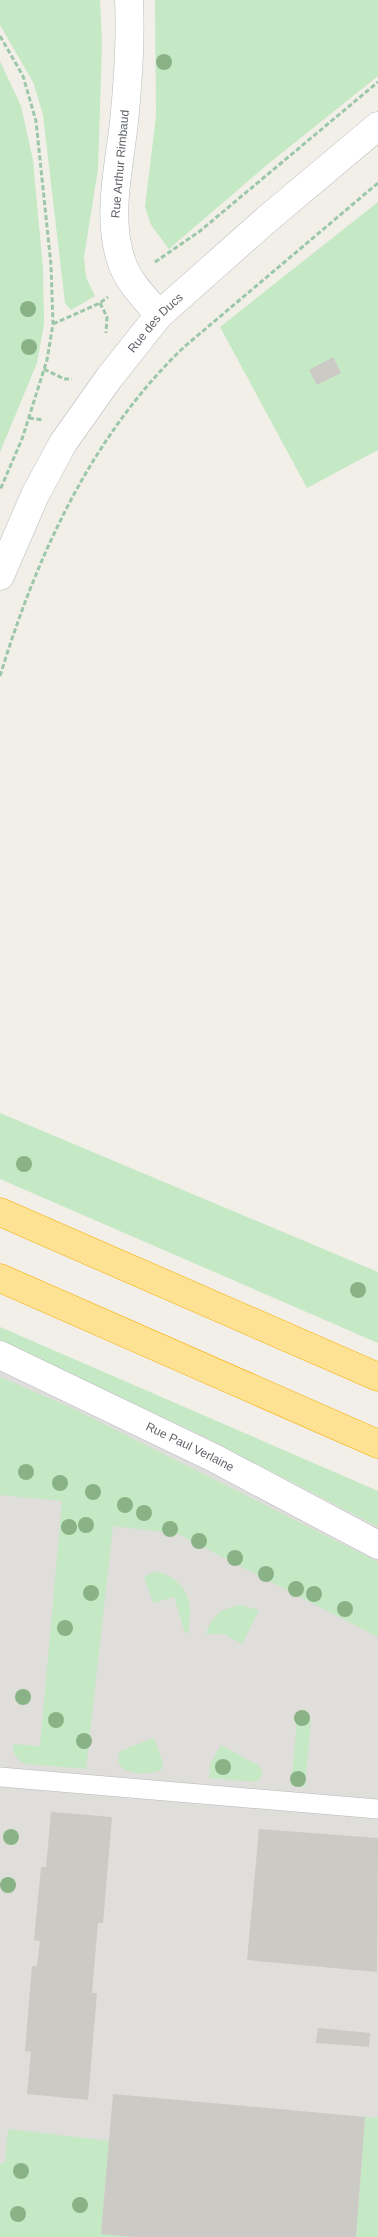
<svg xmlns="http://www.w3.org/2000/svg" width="378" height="2237" font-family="Helvetica,sans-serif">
<rect width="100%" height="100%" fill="#f1efe8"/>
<path fill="#e0deda" d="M0 1340 203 1436 378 1527V2237H0Z"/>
<path fill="#c5e8c5" d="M0 0H100L102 42 98 169 84 257 86 277 95 296 71 310 65 303 43 115 34 84 0 25Z
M155 0H378V76L268 164 169 249 151 225 145 207 156 116Z
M0 61 21 106 33 160 43 269 44 324 37 363 0 452Z
M378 202V450L307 488 220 327Z
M0 1113 378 1272V1343L0 1179Z
M0 1327 378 1491V1527L203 1436 0 1340Z
M0 1377 70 1407 378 1562V1637L178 1534 113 1526 86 1769 25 1764C16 1759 13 1754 13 1744L40 1746 62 1501 0 1495Z
M153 1572C172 1572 190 1590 190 1609 190 1617 189 1625 188 1633H185L174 1597 153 1603 144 1577Z
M241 1605 259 1610 242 1644 224 1634H206C212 1615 222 1608 241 1605Z
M297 1719 311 1720 305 1787 291 1786Z
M154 1738 163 1763 162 1769C149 1777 109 1775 120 1751Z
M221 1745 258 1765 263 1773 260 1779 256 1782 209 1778 210 1764Z
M365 2117 378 2118V2237H356Z
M8 2129 109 2141 101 2234 134 2237H0V2163H5Z"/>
<path fill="#cccac5" d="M333 357 341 373 317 385 309 370Z
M51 1812 112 1817 103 1923H98L92 1993H97L88 2100 27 2094 31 2052 25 2051 32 1966H37L40 1941 34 1940 41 1867H46Z
M259 1829 378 1838 377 1972 247 1960Z
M318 2028 370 2033 369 2047 316 2043Z
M113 2094 365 2117 356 2237H134L101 2234Z"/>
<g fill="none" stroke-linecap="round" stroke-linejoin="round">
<defs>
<path id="lane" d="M0 1777 378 1809"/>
<g id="street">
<path id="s1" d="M0 1355 214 1458 378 1545"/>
</g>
<g id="secondary">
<path d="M129 0C131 40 128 82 124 122 119 168 106 218 122 263 129 283 146 299 159 315"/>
<path id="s2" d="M0 576 35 495 63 443 109 378 159 315 266 220 378 126"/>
</g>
<path id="highway" d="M0 1212 378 1377
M0 1278 378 1444"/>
</defs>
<use href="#lane" stroke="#b5b8bc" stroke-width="20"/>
<use href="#street" stroke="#b5b8bc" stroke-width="29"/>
<use href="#secondary" stroke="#b6babf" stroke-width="29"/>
<use href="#highway" stroke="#f9ab00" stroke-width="29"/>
<path stroke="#9cc7a9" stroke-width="3" stroke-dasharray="5 2.5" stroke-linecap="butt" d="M0 36 23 76 36 121 51 265 53 324 47 360 22 439 0 490
M155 262 200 231 378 82
M100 303 107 317 106 333
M53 324 100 303 108 297
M44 369 64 379H72
M29 418 43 420
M0 676C37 555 92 435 184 347L378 183"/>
<use href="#lane" stroke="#fff" stroke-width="19"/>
<use href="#street" stroke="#fff" stroke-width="28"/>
<use href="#secondary" stroke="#fff" stroke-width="28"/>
<use href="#highway" stroke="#fde293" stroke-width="28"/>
</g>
<g fill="#89b387">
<circle cx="164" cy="62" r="8"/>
<circle cx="28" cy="309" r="8"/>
<circle cx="29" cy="347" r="8"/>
<circle cx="24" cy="1164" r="8"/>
<circle cx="358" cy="1290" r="8"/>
<circle cx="26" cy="1472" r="8"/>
<circle cx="60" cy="1483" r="8"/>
<circle cx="93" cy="1492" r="8"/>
<circle cx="125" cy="1505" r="8"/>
<circle cx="144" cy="1513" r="8"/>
<circle cx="86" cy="1525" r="8"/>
<circle cx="69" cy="1527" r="8"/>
<circle cx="170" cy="1529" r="8"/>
<circle cx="199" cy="1541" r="8"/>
<circle cx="235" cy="1558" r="8"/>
<circle cx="266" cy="1574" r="8"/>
<circle cx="296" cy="1589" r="8"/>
<circle cx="91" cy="1593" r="8"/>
<circle cx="314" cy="1594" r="8"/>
<circle cx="345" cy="1609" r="8"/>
<circle cx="65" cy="1628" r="8"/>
<circle cx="23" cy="1697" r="8"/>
<circle cx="302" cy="1718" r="8"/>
<circle cx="56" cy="1720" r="8"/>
<circle cx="84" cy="1741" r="8"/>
<circle cx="223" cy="1767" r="8"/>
<circle cx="298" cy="1779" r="8"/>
<circle cx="11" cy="1837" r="8"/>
<circle cx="8" cy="1885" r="8"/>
<circle cx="21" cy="2171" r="8"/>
<circle cx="80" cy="2205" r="8"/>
<circle cx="18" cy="2214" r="8"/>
</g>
<g text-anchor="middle" stroke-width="4.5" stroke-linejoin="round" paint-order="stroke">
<g font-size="12" fill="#5f6368" stroke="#fff">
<text transform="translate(120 164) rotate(-85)" y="4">Rue Arthur Rimbaud</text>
<text dy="4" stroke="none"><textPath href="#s2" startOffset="299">Rue des Ducs</textPath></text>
<text dy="4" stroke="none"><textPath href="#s1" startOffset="211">Rue Paul Verlaine</textPath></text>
</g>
</g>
</svg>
